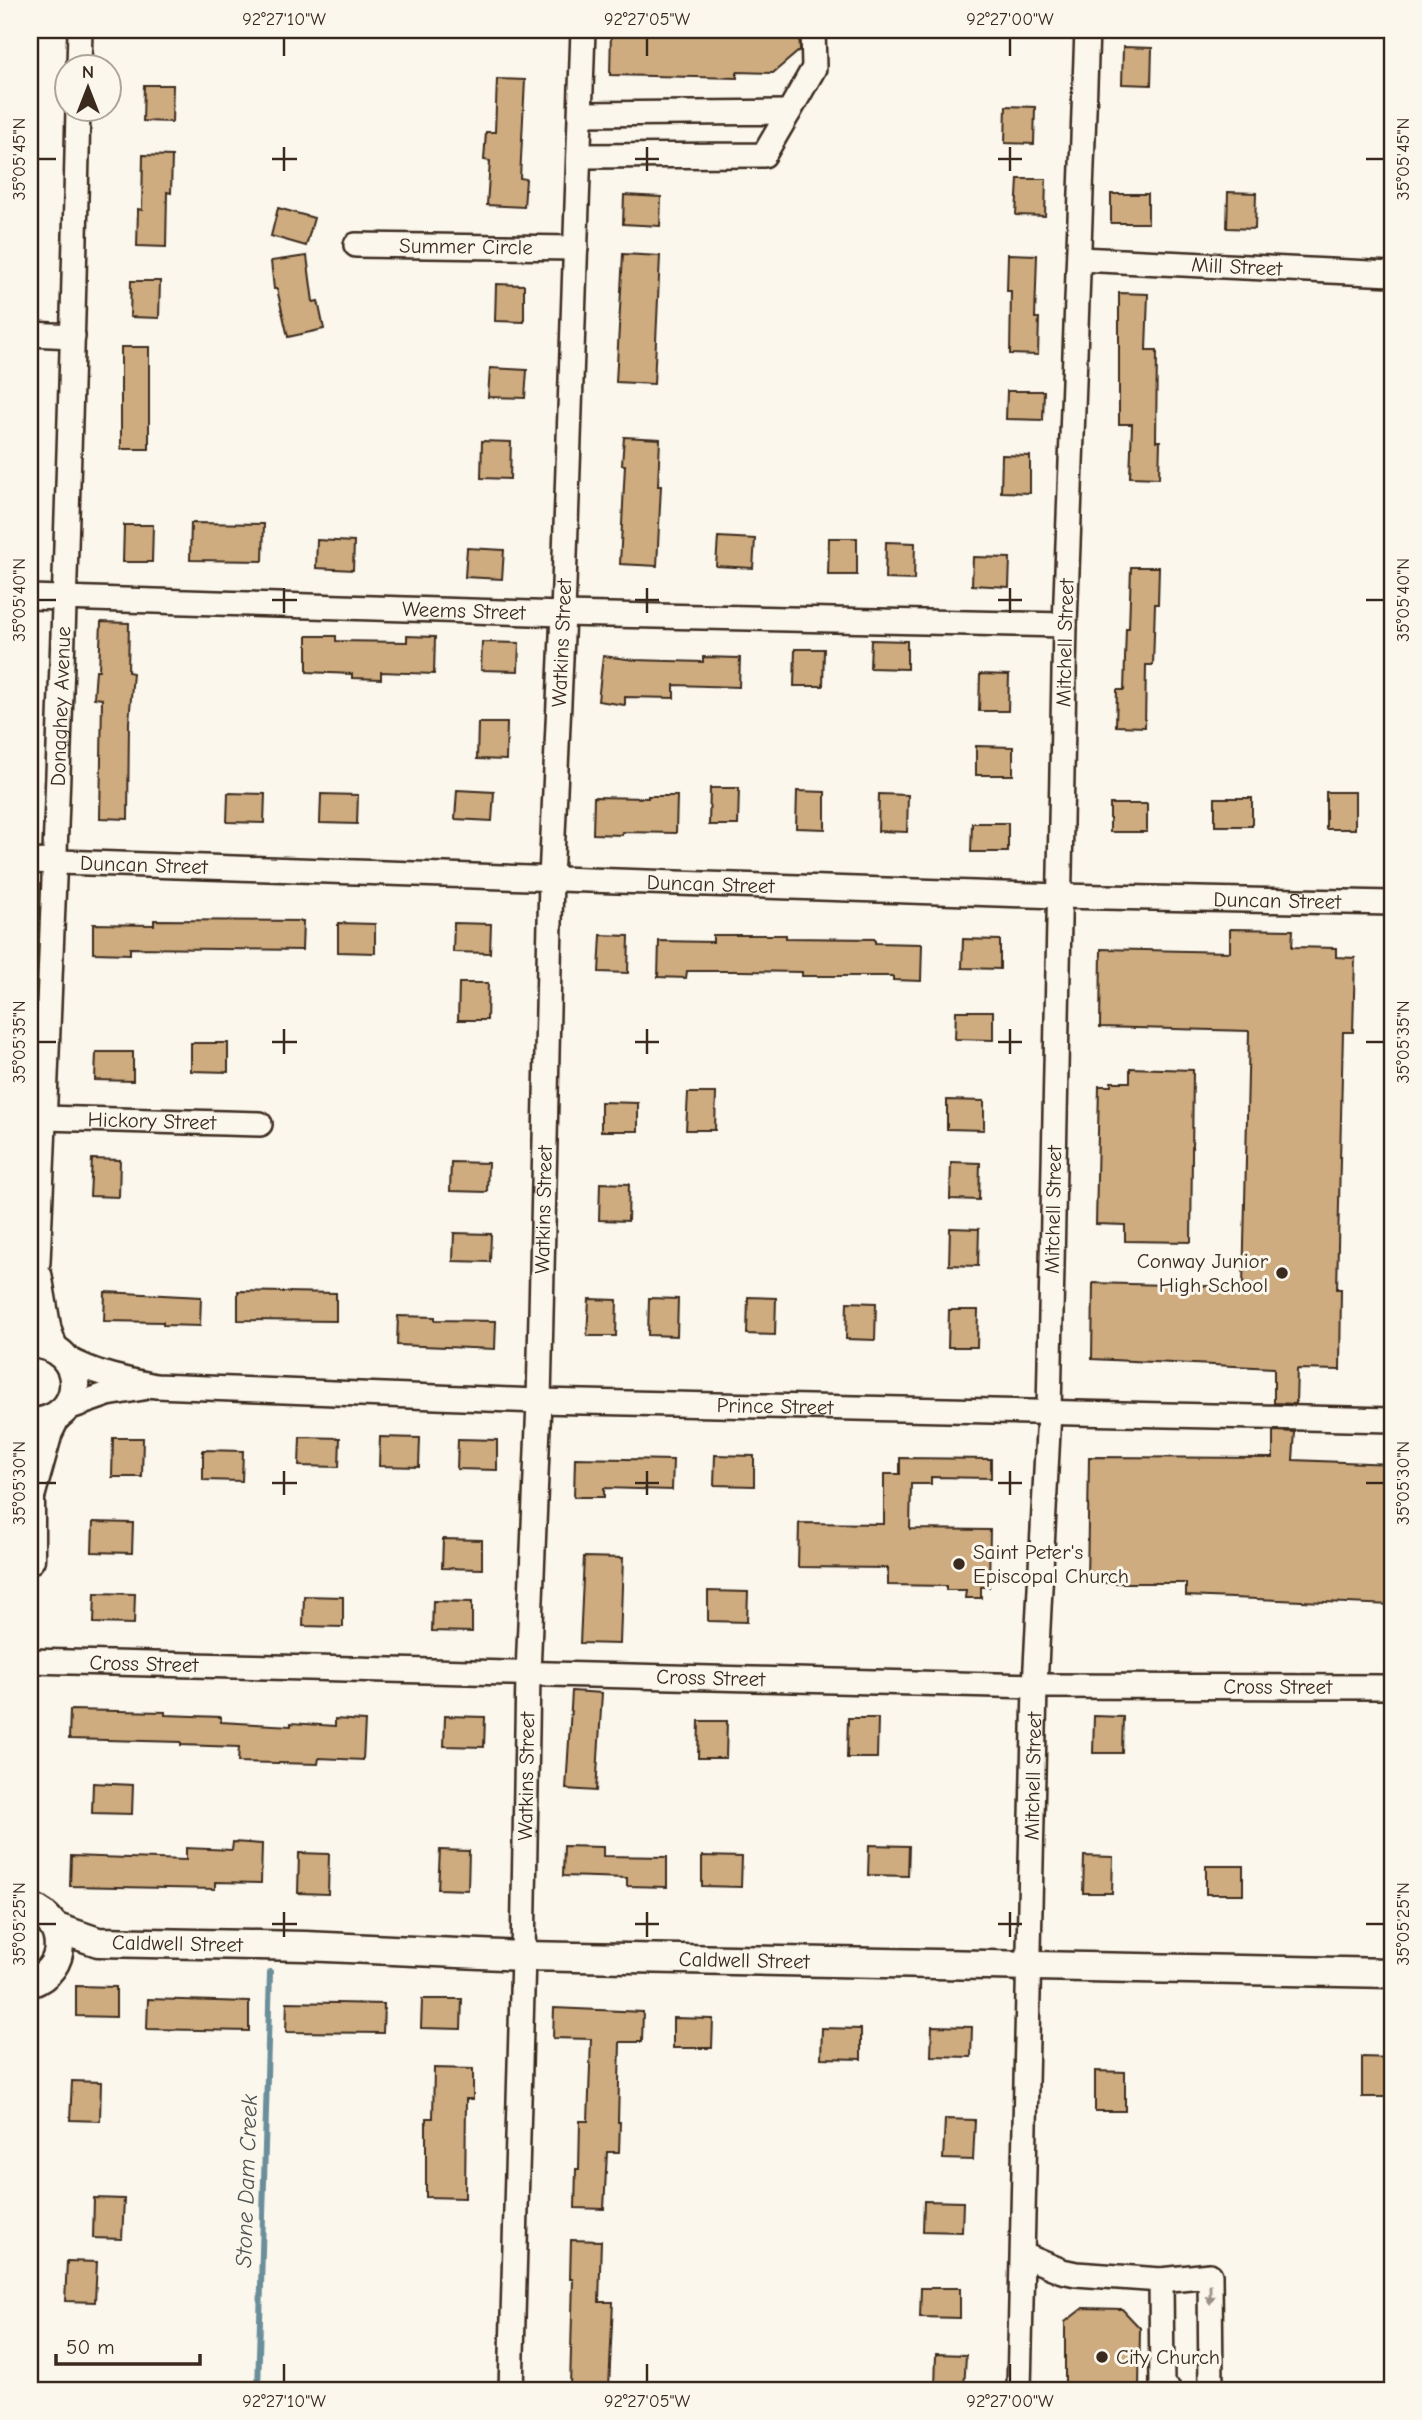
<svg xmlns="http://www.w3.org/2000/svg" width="1422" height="2420" font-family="'Comic Neue',sans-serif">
<rect width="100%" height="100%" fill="#fbf7ec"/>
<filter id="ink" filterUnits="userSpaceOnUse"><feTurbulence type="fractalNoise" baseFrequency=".0143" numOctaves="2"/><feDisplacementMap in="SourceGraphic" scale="14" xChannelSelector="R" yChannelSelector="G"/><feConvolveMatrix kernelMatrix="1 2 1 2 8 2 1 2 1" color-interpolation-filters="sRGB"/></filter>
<g filter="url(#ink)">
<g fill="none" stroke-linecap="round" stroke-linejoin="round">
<path stroke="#6b8e9a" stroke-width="6" d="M258 2390 270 1972"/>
</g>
<path fill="#ceac80" stroke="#3b2a1e" stroke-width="2" d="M611 30H799L800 50 773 73 737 72V78L610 75Z
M1123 47 1152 48 1151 85 1122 84Z
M497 79 525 80 520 178 526 179 524 207 487 205 490 161 484 160 486 132H495Z
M144 85H173L172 122 143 121Z
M1006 106 1035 107 1034 144 1005 143Z
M143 155 172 156 171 193 167 192 166 247 137 246 138 209 142 210Z
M1018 179H1046L1045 216 1016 215Z
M1228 192 1256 193 1255 229 1227 228Z
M1111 194H1148V223H1111Z
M624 195 661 197 660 226 623 224Z
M278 208 314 218 306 246 271 236Z
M623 254 660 256 654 384 616 382Z
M1008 254 1037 255 1035 318H1039L1038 355 1010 354 1011 291H1007Z
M307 256 313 302 318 301 324 329 288 337 277 289H274L271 261Z
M131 281H160L159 318 130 317Z
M496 284 524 285V322L495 321Z
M1119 293 1148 294 1146 350H1157L1156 441H1160L1159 478 1130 477 1132 424H1119Z
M121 347H149V449H121Z
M490 368 527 370 525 398 488 397Z
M1007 391H1044L1043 420 1006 419Z
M624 437 660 439 658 486H661L657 566 620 564 625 465H622Z
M482 441 511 442 510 479 481 478Z
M1002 455 1030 456V493L1001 492Z
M191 523 264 524 263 561 190 560Z
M124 525H153L152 562H123Z
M718 537 755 539 753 568 716 566Z
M829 538H857V575H828Z
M317 540 354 542 353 570 316 568Z
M886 542 915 543 914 580 885 579Z
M467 548 504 550 502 579 465 577Z
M973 557 1010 558 1009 587 972 585Z
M1131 567H1159L1158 604H1155L1153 665H1146L1145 727 1116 726 1117 690H1124L1126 628H1129Z
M101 622 129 623 128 672 133 673 129 722 128 819 100 818 102 699 94 698 96 670H99Z
M307 636H336V641L407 642V636L435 637 434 674 381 672V679L352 678V674L307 672Z
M871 640 907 641V669L870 668Z
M482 642 519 643 518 671 481 670Z
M795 649H824L823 686H794Z
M603 656 635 660 703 662V657L740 658 739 687 674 685V698L625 697V705L598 701Z
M980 674 1009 675 1008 711H979Z
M478 723H507L506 760 477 759Z
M976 746 1013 747V775H976Z
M710 788H739L738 825H709Z
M457 790 494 792 492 821 455 819Z
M797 791 825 792V829L796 828Z
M1326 792H1355V829H1326Z
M228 793 265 794 264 823 227 822Z
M321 794 358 795 357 824 320 823Z
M879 794 908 795 907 832 878 831Z
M648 796H677L676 833 622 832V835L593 834 594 797 648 798Z
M1215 798H1252V826H1215Z
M1110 804H1147V832H1110Z
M972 823H1008V852H971Z
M154 920 303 921 302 950 130 948V954L93 953V924L154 925Z
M338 923 375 924V953L338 952Z
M454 923 491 924 490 953 453 952Z
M1230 929 1293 930 1292 947 1336 948V957L1355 958 1353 1032H1343L1337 1289H1341L1340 1370 1297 1369 1296 1404 1274 1403V1368L1092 1359 1093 1283 1243 1287 1249 1031 1100 1027 1101 949 1230 952Z
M601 935 629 936 628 973 599 972Z
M713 935H786V938L875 939V943L922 944 921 981 893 980V976H802V972L741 971H687L686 978 658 977 659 941 713 942Z
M963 939 1000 940V969L962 968Z
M459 983H488L487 1020H458Z
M956 1011H993V1040L955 1039Z
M191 1043H228V1072L191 1071Z
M96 1052H133V1081L95 1080Z
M1130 1068 1193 1070 1191 1242 1125 1241V1225L1096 1224 1099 1086H1111V1082H1130Z
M688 1093H716L715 1130H686Z
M947 1100 984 1101V1130L947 1129Z
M601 1102 638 1103V1131H601Z
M92 1159 120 1160 119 1197 90 1196Z
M451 1162 488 1163 487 1192 450 1191Z
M951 1162 980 1163 979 1200 950 1199Z
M600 1183 629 1184 628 1221 599 1220Z
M950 1228 979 1229 978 1266 949 1265Z
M454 1233 491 1234 490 1262 453 1261Z
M238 1291 336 1293V1321L238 1320Z
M105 1292 201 1297 200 1326 163 1325V1322L104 1321Z
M748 1297 776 1298 775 1335 747 1334Z
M649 1298 678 1299 677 1336 648 1335Z
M589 1299 617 1300 616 1336H587Z
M847 1302 876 1303 875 1340 846 1339Z
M949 1310H978L977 1347H948Z
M398 1316 435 1317V1320L496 1321 495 1349 397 1345Z
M1273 1431 1295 1432 1293 1460 1392 1464V1605L1186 1596V1583H1087L1089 1457 1273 1458Z
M300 1437 340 1438 339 1467 299 1466Z
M380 1437 420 1438 419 1467 379 1466Z
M113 1438H143L142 1477H112Z
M458 1439 497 1440V1470L457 1469Z
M203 1450 243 1451 242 1481 203 1480Z
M715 1455 754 1456V1486L714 1485Z
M575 1458 673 1460 672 1490 604 1488V1497H574Z
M900 1458 991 1459V1478L931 1477V1484H911L910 1529 990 1530 989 1587H981V1598H965L966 1590H946V1586L888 1585V1568L798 1567 799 1523 884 1524V1474H900Z
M93 1522 133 1523 132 1553 92 1552Z
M443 1539 482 1540V1569L442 1568Z
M584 1557 623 1558 620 1644 580 1643Z
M708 1591 748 1592 747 1622 708 1621Z
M95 1593 135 1594 134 1624 94 1623Z
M304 1596 343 1597V1627L303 1626Z
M433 1601 472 1602V1632L432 1631Z
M572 1691 602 1693 596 1791 566 1789Z
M70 1710 165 1712V1715L221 1717V1722L291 1726V1723L335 1726V1719L365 1721 363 1760 319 1758 318 1764 238 1762 239 1747 181 1745V1742L69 1739Z
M445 1716 485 1717 484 1747 444 1746Z
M1094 1716 1123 1717 1122 1753H1093Z
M848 1718H878L877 1758H847Z
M699 1721H727L726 1758H698Z
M93 1783 133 1785 132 1814 92 1813Z
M233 1842 262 1844 261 1883 215 1882V1889L70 1886 71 1856 186 1860V1848L232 1850Z
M869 1845 909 1846 908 1876 868 1875Z
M564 1846 603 1847V1856L667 1857V1887L627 1886V1878L563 1876Z
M440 1850 469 1851 468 1890 438 1889Z
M299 1853 329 1854 328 1894 298 1893Z
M702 1856 742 1857 741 1887 702 1886Z
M1084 1856 1113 1857 1112 1893H1083Z
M1206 1866H1243V1894H1206Z
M76 1986 116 1987V2017L76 2016Z
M148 1999 249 2002V2031L147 2029Z
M422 1999H462L461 2029 421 2028Z
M287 2002 384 2004 383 2033 286 2032Z
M554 2008 643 2012 642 2042H620L618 2122H620L619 2152H607L604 2209 575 2208 576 2169H579L580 2121H588L591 2039 553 2038Z
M673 2018 713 2019 712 2048H673Z
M932 2026 972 2027 971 2057 931 2056Z
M822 2028 861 2029V2059L821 2058Z
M1362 2057 1392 2058V2097H1362Z
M434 2068 473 2069V2099H466L465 2198 426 2197V2118H433Z
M1095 2071 1125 2072V2111H1095Z
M72 2081 101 2082 100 2121 70 2120Z
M945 2119 975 2120 973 2160 943 2159Z
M94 2198 124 2199 122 2239 93 2238Z
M924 2201 963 2202 962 2232 923 2231Z
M571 2240 601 2241 599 2302H613L609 2387 570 2386 573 2279H570Z
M67 2261 97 2262 95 2302 65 2301Z
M921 2288H960V2318L920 2317Z
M1083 2308 1122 2309 1140 2328 1139 2390H1069L1065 2386V2322Z
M936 2354 966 2355 964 2390H935Z"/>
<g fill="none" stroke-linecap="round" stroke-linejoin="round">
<defs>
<g id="minor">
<path d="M79 66 80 30"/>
<path d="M789 112 814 68 813 30"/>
<path d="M579 156 764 155 789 112 581 114"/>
<path id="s1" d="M356 245 576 248"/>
<path id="s2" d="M1079 259 1392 274"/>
<path d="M30 334 73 336"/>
<path id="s3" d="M30 597 563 614 1065 625"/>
<path id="s4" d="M30 861 1059 896 1392 903"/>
<path id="s5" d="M44 1118 260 1124"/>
<path d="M40 1276 49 1329 56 1349"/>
<path id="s6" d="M30 1300 38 1262C55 878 70 493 78 108"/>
<path id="s7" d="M66 1358C98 1375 122 1379 156 1386L539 1401 1392 1420"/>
<path d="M65 1409 108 1394 143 1388"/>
<path id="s8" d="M30 1661 1035 1686 1392 1687"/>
<path d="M1023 2255 1062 2271 1076 2274 1161 2280 1210 2275 1211 2390"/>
<path d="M1161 2280 1162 2390H1169"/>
<path id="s9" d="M511 2390 523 1956 528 1674 539 1401 551 879 563 614 583 30"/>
<path id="s10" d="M1019 2390 1035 1686 1049 1412 1065 625 1087 30"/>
</g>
<g id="major">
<path d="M30 1343C89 1345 89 1422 30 1423"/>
<path d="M30 1486V1559"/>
<path d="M31 1493 48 1432 55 1418"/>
<path d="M30 1907C68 1922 69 1969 30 1983"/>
<path id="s11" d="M54 1927 98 1942 305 1946 523 1956 1392 1973"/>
</g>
</defs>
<use href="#minor" stroke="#3b2a1e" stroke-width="28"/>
<use href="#major" stroke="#3b2a1e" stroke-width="33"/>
<use href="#minor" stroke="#fbf7ec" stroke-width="23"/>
<use href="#major" stroke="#fbf7ec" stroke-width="28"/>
</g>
<defs><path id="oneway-solid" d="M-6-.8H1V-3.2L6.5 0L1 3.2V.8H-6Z" transform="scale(1.75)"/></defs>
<use fill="#9b9085" href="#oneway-solid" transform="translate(1210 2294) rotate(90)"/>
</g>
<path fill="none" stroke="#3b2a1e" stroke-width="2.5" d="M284 38V56M647 38V56M1010 38V56M284 147V171M647 147V171M1010 147V171M38 159H56M272 159H297M635 159H659M998 159H1022M1366 159H1384M284 588V613M647 588V613M1010 588V613M38 600H56M272 600H297M635 600H659M998 600H1022M1366 600H1384M284 1029V1054M647 1029V1054M1010 1029V1054M38 1042H56M272 1042H297M635 1042H659M998 1042H1022M1366 1042H1384M284 1471V1495M647 1471V1495M1010 1471V1495M38 1483H56M272 1483H297M635 1483H659M998 1483H1022M1366 1483H1384M284 1912V1937M647 1912V1937M1010 1912V1937M38 1924H56M272 1924H297M635 1924H659M998 1924H1022M1366 1924H1384M284 2364V2382M647 2364V2382M1010 2364V2382"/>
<g fill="#3b2a1e" stroke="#fbf7ec" stroke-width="2.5">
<circle cx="1282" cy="1273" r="7"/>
<circle cx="959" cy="1564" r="7"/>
<circle cx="1102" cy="2357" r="7"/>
</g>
<g text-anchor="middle" stroke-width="6" stroke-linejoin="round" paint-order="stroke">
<g font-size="21" fill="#3b2a1e" stroke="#fbf7ec">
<text dy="7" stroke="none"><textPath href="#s1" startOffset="110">Summer Circle</textPath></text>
<text dy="7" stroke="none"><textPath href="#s2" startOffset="158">Mill Street</textPath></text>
<text dy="7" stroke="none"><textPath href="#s3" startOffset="434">Weems Street</textPath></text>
<text dy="7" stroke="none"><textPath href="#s9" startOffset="1748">Watkins Street</textPath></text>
<text dy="7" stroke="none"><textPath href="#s10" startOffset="1748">Mitchell Street</textPath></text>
<text dy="7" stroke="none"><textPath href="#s6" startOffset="595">Donaghey Avenue</textPath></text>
<text dy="7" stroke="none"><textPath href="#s4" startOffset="114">Duncan Street</textPath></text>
<text dy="7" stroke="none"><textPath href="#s4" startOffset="681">Duncan Street</textPath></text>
<text dy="7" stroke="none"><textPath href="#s4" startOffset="1248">Duncan Street</textPath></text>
<text dy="7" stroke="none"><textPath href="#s5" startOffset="108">Hickory Street</textPath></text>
<text dy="7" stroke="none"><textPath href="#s9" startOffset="1181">Watkins Street</textPath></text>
<text dy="7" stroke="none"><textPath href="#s10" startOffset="1181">Mitchell Street</textPath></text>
<text dy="7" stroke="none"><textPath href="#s7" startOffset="714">Prince Street</textPath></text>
<text dy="7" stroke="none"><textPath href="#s8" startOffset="114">Cross Street</textPath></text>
<text dy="7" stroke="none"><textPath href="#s8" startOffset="681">Cross Street</textPath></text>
<text dy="7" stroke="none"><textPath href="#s8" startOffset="1248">Cross Street</textPath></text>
<text dy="7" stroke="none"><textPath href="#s9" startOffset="614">Watkins Street</textPath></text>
<text dy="7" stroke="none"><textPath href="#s10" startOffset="614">Mitchell Street</textPath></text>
<text dy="7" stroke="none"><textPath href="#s11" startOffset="126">Caldwell Street</textPath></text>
<text dy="7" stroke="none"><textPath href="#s11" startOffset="693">Caldwell Street</textPath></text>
</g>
<g font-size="21" fill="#3b2a1e" stroke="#fbf7ec" text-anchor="start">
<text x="1268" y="1268" text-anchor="end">Conway Junior<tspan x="1268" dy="24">High School</tspan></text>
<text x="973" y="1559">Saint Peter's<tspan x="973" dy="24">Episcopal Church</tspan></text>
<text x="1116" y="2364">City Church</text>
</g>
<g font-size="23" font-style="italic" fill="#4f5452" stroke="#fbf7ec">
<text transform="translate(246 2181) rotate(-88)" y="8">Stone Dam Creek</text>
</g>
</g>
<rect width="1422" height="2420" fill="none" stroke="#fbf7ec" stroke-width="77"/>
<g transform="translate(88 88)"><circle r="33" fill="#fbf7ec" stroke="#aea59a" stroke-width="2"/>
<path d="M0-5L12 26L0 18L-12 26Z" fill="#3b2a1e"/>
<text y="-10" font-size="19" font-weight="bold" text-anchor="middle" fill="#3b2a1e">N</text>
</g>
<path d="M56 2354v10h144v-10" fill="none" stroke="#3b2a1e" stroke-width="3.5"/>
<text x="66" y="2354" font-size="21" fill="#3b2a1e" stroke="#fbf7ec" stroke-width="5" paint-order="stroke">50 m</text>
<rect x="38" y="38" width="1346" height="2344" fill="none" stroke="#3b2a1e" stroke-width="2.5"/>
<g font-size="18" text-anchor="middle" fill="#3b2a1e">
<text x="284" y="25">92°27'10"W</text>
<text x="647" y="25">92°27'05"W</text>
<text x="1010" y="25">92°27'00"W</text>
<text transform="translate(19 159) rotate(-90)" y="6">35°05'45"N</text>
<text transform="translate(1403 159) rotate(-90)" y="6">35°05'45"N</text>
<text transform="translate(19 600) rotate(-90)" y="6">35°05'40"N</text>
<text transform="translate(1403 600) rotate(-90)" y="6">35°05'40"N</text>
<text transform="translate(19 1042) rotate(-90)" y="6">35°05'35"N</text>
<text transform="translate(1403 1042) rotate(-90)" y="6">35°05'35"N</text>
<text transform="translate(19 1483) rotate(-90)" y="6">35°05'30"N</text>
<text transform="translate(1403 1483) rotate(-90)" y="6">35°05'30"N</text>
<text transform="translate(19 1924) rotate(-90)" y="6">35°05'25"N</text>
<text transform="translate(1403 1924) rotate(-90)" y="6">35°05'25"N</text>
<text x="284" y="2407">92°27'10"W</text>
<text x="647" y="2407">92°27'05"W</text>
<text x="1010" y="2407">92°27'00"W</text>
</g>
</svg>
